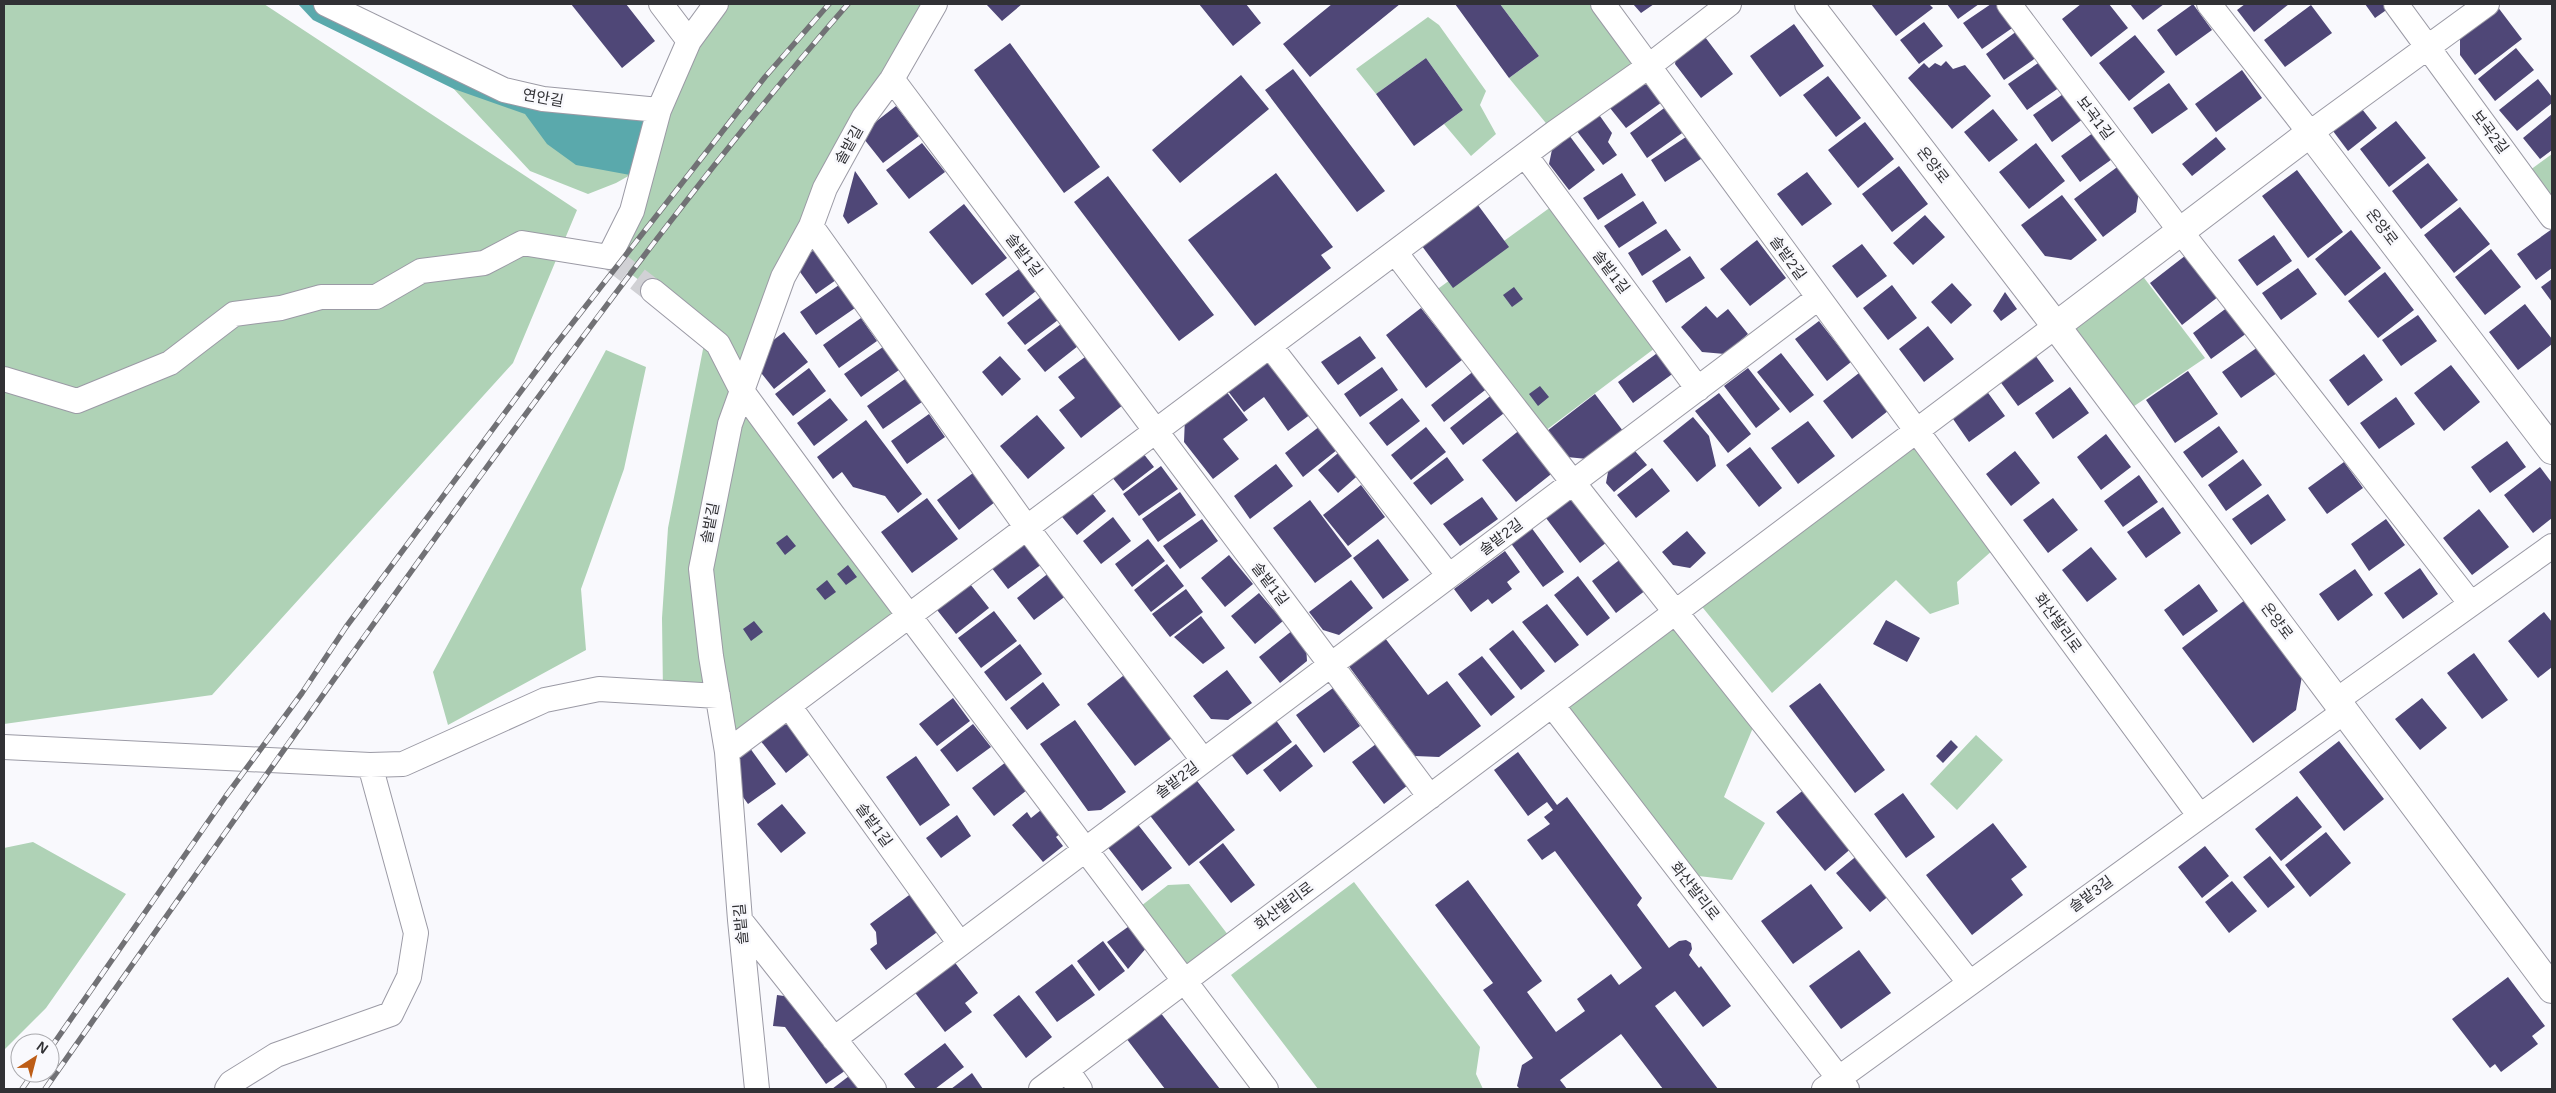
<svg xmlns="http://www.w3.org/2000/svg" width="2556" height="1093" font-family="Helvetica,'Noto Sans KR',sans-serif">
<rect width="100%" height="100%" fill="#f9f9fd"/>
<path fill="#afd2b6" d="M4 4H264L577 210 513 363 212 695 4 724Z
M716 4H935L864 117 742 391 908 617 727 752 717 696 663 693 662 618 668 528 705 339 653 291 609 257 655 161 616 183 588 194 530 171 426 59 528 97 659 110Z
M1500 4H1603L1649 66 1554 133 1509 78 1539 56Z
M1428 17 1439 25 1486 91 1480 105 1496 134 1471 156 1444 124 1463 110 1426 58 1376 94 1356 69Z
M2552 154V217L2522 176Z
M1559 201 1663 342 1537 437 1428 296Z
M2135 266 2205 358 2121 415 2056 326Z
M606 350 646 367 624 469 581 589 586 650 448 725 433 672Z
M1915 440 1994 549 1957 582 1959 604 1930 614 1896 580 1772 693 1699 603Z
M1675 616 1757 718 1724 797 1765 823 1732 880 1682 874 1552 705Z
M1976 735 2003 760 1957 810 1930 784Z
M33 842 126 894 46 1008 4 1050V848Z
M1354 882 1480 1047 1476 1074 1483 1089H1318L1231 975Z
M1189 884 1235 944 1184 982 1132 913 1168 885Z"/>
<path fill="#5aa9ac" d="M298 4H326L504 90 659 110 641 177 576 165 547 144 525 114 454 89 313 20Z"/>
<path fill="#4f4777" d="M571 4H626L655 41 622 68Z
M986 4H1022L1002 21Z
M1199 4H1246L1261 23 1233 46Z
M1332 4H1400L1310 77 1283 44Z
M1455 4H1500L1539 56 1509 78Z
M1633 4H1654L1641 13Z
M1871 4H1929L1933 8 1896 36Z
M1947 4H1979L1958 19Z
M1991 4H2003L2018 24 1982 49 1963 23Z
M2081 4H2109L2128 28 2091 57 2062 19Z
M2130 4H2164L2143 20Z
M2193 4 2212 30 2176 56 2157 30Z
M2245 4H2289L2254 32 2237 10Z
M2365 4H2390L2392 6 2375 18Z
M2311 5 2332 33 2285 67 2264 40Z
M2497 6 2522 39 2475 75 2460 55V34Z
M1924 22 1943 46 1919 64 1900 40Z
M1794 24 1824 66 1780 97 1750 56Z
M2021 28 2040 55 2004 80 1986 54Z
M1702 33 1733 74 1701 98 1675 64 1677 52Z
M2135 35 2165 72 2129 101 2099 63Z
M1010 43 1100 167 1064 193 974 70Z
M2516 48 2534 70 2495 101 2478 79Z
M1426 58 1463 110 1414 146 1376 94Z
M2044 59 2063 85 2027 110 2008 84Z
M1946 61 1953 69 1965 65 1991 96 1952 129 1908 78 1924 63 1929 68 1935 63 1941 66Z
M1293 69 1385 191 1357 212 1265 90Z
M2242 70 2262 98 2216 132 2195 104Z
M1241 75 1269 109 1180 183 1152 150Z
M1828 76 1861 118 1836 137 1803 95Z
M2538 79 2552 97V103L2517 131 2499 110Z
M1635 82 1650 84 1662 102 1626 128 1606 103Z
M2169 83 2188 109 2152 134 2133 108Z
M2069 90 2087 116 2052 142 2033 115Z
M896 106 919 136 883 163 860 134Z
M1667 106 1685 131 1647 158 1630 133Z
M1595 109 1612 133 1608 142 1617 155 1603 165 1573 126Z
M1993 109 2018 140 1989 162 1964 132Z
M2362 109 2377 128 2348 151 2333 131Z
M2552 114V150L2540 159 2523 138Z
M2396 121 2426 158 2389 187 2360 149Z
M1865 122 1894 159 1858 188 1828 150Z
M2097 130 2115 157 2080 182 2061 156Z
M1566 131 1595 170 1569 190 1549 164 1554 140Z
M1689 135 1704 157 1665 182 1651 160Z
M2216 137 2226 149 2192 176 2182 164Z
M922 143 945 172 909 199 886 170Z
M2036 143 2065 181 2029 209 1999 172Z
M2428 163 2458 200 2421 229 2392 191Z
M2120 165 2139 191 2136 212 2103 237 2074 199Z
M1899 166 1928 204 1892 232 1862 194Z
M2297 170 2343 232 2308 258 2262 196Z
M855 171 878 204 848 224 843 216Z
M1807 172 1832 204 1802 226 1777 194Z
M1276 173 1333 247 1321 255 1331 268 1255 326 1188 240Z
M1622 173 1636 195 1598 220 1583 198Z
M1108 176 1214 315 1179 341 1074 202Z
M2062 195 2097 240 2071 260 2045 256 2021 225Z
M1475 201 1509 247 1453 288 1419 242Z
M1643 201 1657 223 1619 248 1604 226Z
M964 204 1007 258 972 285 929 232Z
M2460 207 2490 244 2454 273 2424 235Z
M1925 215 1945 237 1913 265 1893 243Z
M1666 229 1681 250 1642 276 1628 253Z
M2552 229V268L2536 280 2517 254Z
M2351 230 2381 268 2345 296 2315 259Z
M2274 235 2292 261 2257 286 2238 260Z
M1757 240 1786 278 1750 306 1720 269Z
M1862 244 1887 276 1857 298 1832 266Z
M2491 249 2521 287 2485 315 2455 277Z
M814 250 836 280 816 294 795 265Z
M2190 252 2223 293 2182 325 2150 283Z
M1690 256 1705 278 1666 303 1652 281Z
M2298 268 2317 294 2281 320 2262 293Z
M1019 269 1036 291 1003 317 985 294Z
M2385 272 2414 310 2378 338 2348 301Z
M2552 279V302L2541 287Z
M1952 283 1972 305 1951 324 1931 302Z
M839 285 855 308 816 335 800 312Z
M1892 285 1917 318 1888 340 1863 308Z
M1514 287 1523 299 1512 307 1503 295Z
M2005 292 2017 309 2001 321 1993 311Z
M1041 297 1058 320 1025 345 1007 323Z
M2525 304 2552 339V344L2518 370 2489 332Z
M1706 306 1717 318 1728 309 1748 334 1725 354 1702 352 1681 327Z
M2228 307 2247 333 2211 359 2193 333Z
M1421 308 1462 360 1426 388 1386 335Z
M2418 315 2437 341 2401 366 2382 340Z
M861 318 877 341 839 368 823 345Z
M1819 321 1851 362 1827 381 1795 339Z
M1061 324 1078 346 1045 372 1027 350Z
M1928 326 1954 359 1924 382 1899 349Z
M784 332 808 362 774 389 758 369 763 348Z
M1360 336 1376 358 1338 385 1321 362Z
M883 347 899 370 861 397 844 374Z
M2258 347 2277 373 2241 398 2222 372Z
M1660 351 1675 372 1633 403 1618 382Z
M1271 352 1315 411 1288 431 1264 397 1244 412 1224 386Z
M1781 353 1814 395 1790 413 1757 372Z
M2364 354 2383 380 2348 406 2329 380Z
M2035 355 2054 381 2018 406 1999 380Z
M1000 356 1021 379 1002 396 982 372Z
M1085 357 1123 405 1081 438 1059 410 1075 398 1058 377Z
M2451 365 2480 402 2444 431 2414 393Z
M1382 367 1398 390 1360 417 1344 394Z
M809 368 826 391 793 416 775 394Z
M1748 368 1780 409 1756 428 1724 386Z
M1475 370 1489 387 1444 422 1431 405Z
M2188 371 2218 414 2175 443 2146 400Z
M1859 373 1888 411 1852 439 1823 401Z
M905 379 922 402 883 429 867 406Z
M1540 386 1549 397 1538 406 1529 394Z
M1223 387 1248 420 1223 439 1239 459 1213 479 1184 442 1185 417Z
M2070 387 2089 413 2053 439 2035 413Z
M1986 390 2005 416 1969 442 1951 416Z
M1494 393 1508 410 1463 445 1450 428Z
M1719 393 1751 434 1728 453 1695 411Z
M1595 394 1623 431 1587 459 1567 457 1547 431Z
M2396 397 2415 424 2379 449 2360 423Z
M830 398 848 420 814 446 797 423Z
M1402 398 1420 421 1387 446 1369 423Z
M929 414 945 437 907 464 891 441Z
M1037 415 1065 448 1028 479 1000 446Z
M1693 417 1709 436 1716 466 1697 482 1663 441Z
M866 420 922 494 898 513 885 496 853 487 842 472 833 479 817 457Z
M1808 421 1835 456 1798 484 1771 448Z
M1324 423 1342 446 1303 477 1285 453Z
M2219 426 2238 452 2202 478 2183 452Z
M1426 427 1446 452 1411 480 1391 455Z
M1521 429 1555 471 1516 502 1482 460Z
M2106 434 2131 467 2101 490 2077 457Z
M2507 441 2526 467 2490 493 2471 467Z
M1629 444 1647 465 1614 492 1606 483 1610 461Z
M1750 447 1782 488 1759 507 1726 465Z
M1139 448 1154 467 1123 491 1108 472Z
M1344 448 1363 471 1338 493 1318 470Z
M2015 451 2040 483 2011 506 1986 474Z
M1447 457 1464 480 1431 505 1413 483Z
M2243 459 2262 485 2226 511 2208 485Z
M2344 462 2363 488 2327 514 2308 488Z
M1276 464 1293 486 1250 519 1234 496Z
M1161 466 1178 489 1139 516 1123 494Z
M2540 467 2552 483V518L2533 533 2504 495Z
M1652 468 1670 491 1636 518 1617 495Z
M973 473 995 502 959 530 937 500Z
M2139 475 2158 502 2123 527 2104 501Z
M1361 485 1385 517 1348 546 1323 515Z
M1088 488 1106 511 1077 535 1058 512Z
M1180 492 1196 515 1158 542 1142 519Z
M1569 493 1607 542 1580 563 1543 514Z
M2268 494 2286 520 2251 545 2232 519Z
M1482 497 1498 519 1460 546 1443 524Z
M927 498 958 539 912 573 881 532Z
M2053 498 2078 530 2048 553 2023 520Z
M1310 500 1352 556 1315 583 1273 528Z
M2163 507 2181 533 2146 558 2127 532Z
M2479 509 2509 547 2472 575 2443 538Z
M1113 517 1131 541 1101 564 1083 541Z
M1202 519 1218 541 1180 569 1163 546Z
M2386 519 2405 545 2369 571 2351 544Z
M1528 523 1564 572 1543 587 1507 538Z
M1687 531 1706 553 1690 568 1673 565 1662 552Z
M787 535 796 546 785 555 776 543Z
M1148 539 1165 561 1132 587 1115 564Z
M1378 539 1409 580 1383 599 1353 558Z
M1024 541 1042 564 1008 589 991 567Z
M2091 547 2117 579 2087 602 2062 570Z
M1505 551 1520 572 1507 582 1512 589 1492 604 1488 599 1471 612 1454 589Z
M1229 555 1253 584 1225 607 1201 578Z
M1622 558 1646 590 1616 613 1592 581Z
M1167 564 1184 586 1151 612 1134 590Z
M848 565 857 577 846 585 837 574Z
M2420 568 2438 594 2403 619 2384 593Z
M2355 569 2373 595 2338 621 2319 594Z
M1050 572 1067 595 1034 620 1017 598Z
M1578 576 1610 618 1587 636 1554 595Z
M827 580 836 592 825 600 816 589Z
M967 580 989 608 956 634 934 606Z
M1351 580 1373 608 1339 635 1323 630 1309 612Z
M2199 584 2218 611 2183 636 2164 610Z
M1186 589 1203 612 1170 637 1152 614Z
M1259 593 1283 621 1255 644 1231 616Z
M2245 600 2302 676 2296 710 2253 743 2182 648Z
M1547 604 1579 645 1555 663 1522 622Z
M994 611 1017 641 981 668 958 638Z
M2544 612 2552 622V667L2538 678 2508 641Z
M1201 616 1225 648 1203 664 1174 637Z
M1886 620 1920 638 1907 662 1873 644Z
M754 621 763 632 751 641 743 629Z
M1293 630 1306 646 1307 661 1280 683 1259 657Z
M1513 630 1545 671 1521 690 1489 649Z
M1385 638 1428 695 1447 681 1481 726 1439 757 1415 756 1348 665Z
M1020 644 1042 674 1006 701 984 672Z
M2474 653 2508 700 2482 719 2447 673Z
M1482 656 1515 697 1491 716 1458 674Z
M1227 670 1252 703 1228 720 1211 719 1193 696Z
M1128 672 1176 735 1135 766 1087 704Z
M1043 682 1060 705 1027 730 1010 708Z
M1820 683 1885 770 1855 793 1789 706Z
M1333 688 1360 726 1324 753 1296 715Z
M953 698 970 721 937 746 919 724Z
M2422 698 2447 728 2420 750 2395 719Z
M1272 715 1292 742 1247 775 1227 749Z
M786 720 812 752 786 773 756 735Z
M1075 720 1126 792 1101 810 1088 811 1040 744Z
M973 724 991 747 957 772 940 750Z
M1951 740 1958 747 1943 763 1936 756Z
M2339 741 2384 799 2344 831 2299 772Z
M747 744 776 784 748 804 738 790 733 754Z
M1296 744 1313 766 1280 792 1263 770Z
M1376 744 1408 785 1384 804 1352 762Z
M1518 752 1557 805 1567 797 1642 898 1637 905 1669 948 1679 941 1686 940 1691 943 1692 949 1689 955 1699 968 1701 966 1731 1006 1703 1027 1675 991 1655 1006 1718 1089H1663L1621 1034 1560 1080 1567 1089H1520L1517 1086 1522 1065 1533 1058 1483 990 1493 983 1435 905 1468 880 1542 981 1527 992 1556 1032 1585 1011 1577 999 1611 974 1619 985 1642 968 1555 851 1542 860 1527 840 1550 824 1544 817 1553 810 1547 802 1528 816 1494 770Z
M916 756 950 805 920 826 886 777Z
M1006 762 1027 790 994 816 972 788Z
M1194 777 1235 830 1189 866 1148 813Z
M1806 788 1854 846 1825 871 1776 812Z
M1903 793 1935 837 1906 858 1874 814Z
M2297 796 2322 827 2281 861 2255 829Z
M782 804 806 833 781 853 757 824Z
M1041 810 1061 833 1056 837 1063 846 1043 862 1012 825 1027 812 1031 818Z
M957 815 971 836 941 858 926 838Z
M1136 822 1172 868 1142 891 1106 845Z
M1993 823 2027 867 2011 879 2023 895 1972 935 1926 875Z
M2326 832 2351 863 2310 897 2285 865Z
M1223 843 1255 885 1231 903 1199 862Z
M2205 846 2229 876 2202 898 2178 867Z
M1859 854 1892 893 1870 912 1836 873Z
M2270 856 2295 887 2268 908 2243 877Z
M2232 881 2257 911 2229 933 2205 902Z
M1811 884 1843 928 1793 964 1761 921Z
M916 890 944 927 886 970 870 949 877 944 876 932 870 924Z
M1132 924 1148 946 1128 969 1107 942Z
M1103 941 1125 971 1099 991 1077 961Z
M1859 950 1891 993 1841 1029 1809 986Z
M953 960 978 993 965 1003 972 1012 945 1032 913 990Z
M1072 964 1095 995 1057 1022 1035 992Z
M2508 977 2545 1026 2532 1036 2538 1044 2501 1072 2495 1064 2490 1068 2452 1019Z
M777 995 798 998 849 1068 826 1084 785 1027 773 1026Z
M1019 995 1052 1037 1026 1058 993 1015Z
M1160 1012 1220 1089H1165L1126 1038Z
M945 1043 964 1067 935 1089H916L904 1074Z
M853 1073 866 1089H832Z
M972 1073 983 1089H951Z"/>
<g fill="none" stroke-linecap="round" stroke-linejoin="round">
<path stroke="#d1d1d5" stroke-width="24" stroke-dasharray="24 12" stroke-linecap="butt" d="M609 257 653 291"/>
<defs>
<path id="minor" d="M326 4 504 90 543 99 659 110 689 41 716 4
M661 4 689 41
M1603 4 2199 815
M2009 4 2181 232 2471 604
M2209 4 2310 133 2487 4
M2396 4 2552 217
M892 79 1430 797
M1525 155 1698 389
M811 226 1027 528 1203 760
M1395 252C1582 499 1778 739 1969 982
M653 291 718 344 742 391 833 515 1266 1089
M1270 346 1449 576
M4 379 77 401 170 363 234 314 281 308 321 297H376L421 271 484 263 522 243 609 257 632 211 659 110
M2337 700 2552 546
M1552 705 1847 1089
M789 706 960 944
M4 747 370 765 403 764 545 700 599 689 718 696
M727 752 1554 133 1649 66 1729 4
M740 920 874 1089
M834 1039 1818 298
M1067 1070 1080 1089
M227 1089 231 1083 276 1055 391 1014 409 977 416 933 370 765
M757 1089 740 920 727 752 711 656 701 569 730 424 783 277 811 226 825 188 864 117 892 79 935 4
M1041 1089 2056 326
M1824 1089 2345 711"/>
<path id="major" d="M1809 4 2056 326 2552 989
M2056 326 2310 133 2552 450"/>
</defs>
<use href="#minor" stroke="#9b9aa5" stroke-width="26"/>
<use href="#major" stroke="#9b9aa5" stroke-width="30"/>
<use href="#minor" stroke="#fff" stroke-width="24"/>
<use href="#major" stroke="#fff" stroke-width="28"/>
<defs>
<path id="rail" d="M50 1049 226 796 302 693 346 627 553 348 765 77 829 4
M22 1089 33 1073
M45 1089C189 884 333 678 481 475 599 314 717 154 848 4"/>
</defs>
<use href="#rail" stroke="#717175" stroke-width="5.5"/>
<use href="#rail" stroke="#f9f9fd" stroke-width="4" stroke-dasharray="11" stroke-linecap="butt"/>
</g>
<g text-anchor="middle" stroke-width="5" stroke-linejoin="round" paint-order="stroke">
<g font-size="15" fill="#313135" stroke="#f9f9fd">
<text transform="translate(543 98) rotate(10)" y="5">연안길</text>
<text transform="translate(2095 118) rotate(53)" y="5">보곡1길</text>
<text transform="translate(2490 132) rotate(53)" y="5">보곡2길</text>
<text transform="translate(849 145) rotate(-61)" y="5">솔밭길</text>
<text transform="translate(1933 165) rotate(52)" y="5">온양로</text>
<text transform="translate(2382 227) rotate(53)" y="5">온양로</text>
<text transform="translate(1024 255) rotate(53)" y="5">솔밭1길</text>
<text transform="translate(1788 258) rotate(54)" y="5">솔밭2길</text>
<text transform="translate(1611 272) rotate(53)" y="5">솔밭1길</text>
<text transform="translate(710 523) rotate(-79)" y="5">솔밭길</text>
<text transform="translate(1501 537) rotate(-37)" y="5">솔밭2길</text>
<text transform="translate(1270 584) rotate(53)" y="5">솔밭1길</text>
<text transform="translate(2277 621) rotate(53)" y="5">온양로</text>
<text transform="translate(2058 623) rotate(54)" y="5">화산발리로</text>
<text transform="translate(1177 780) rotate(-37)" y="5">솔밭2길</text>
<text transform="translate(874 825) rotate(54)" y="5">솔밭1길</text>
<text transform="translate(1695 891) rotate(52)" y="5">화산발리로</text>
<text transform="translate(2091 894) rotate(-36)" y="5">솔밭3길</text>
<text transform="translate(1284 906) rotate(-37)" y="5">화산발리로</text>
<text transform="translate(741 924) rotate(-95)" y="5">솔밭길</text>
</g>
</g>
<rect width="2556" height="1093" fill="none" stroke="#313135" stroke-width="10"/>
<g transform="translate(35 1058) rotate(36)"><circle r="24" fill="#f9f9fd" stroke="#a9a9ad"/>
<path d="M0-4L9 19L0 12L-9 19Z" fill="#bd5d16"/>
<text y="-8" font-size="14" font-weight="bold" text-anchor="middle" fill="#313135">N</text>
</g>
</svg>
